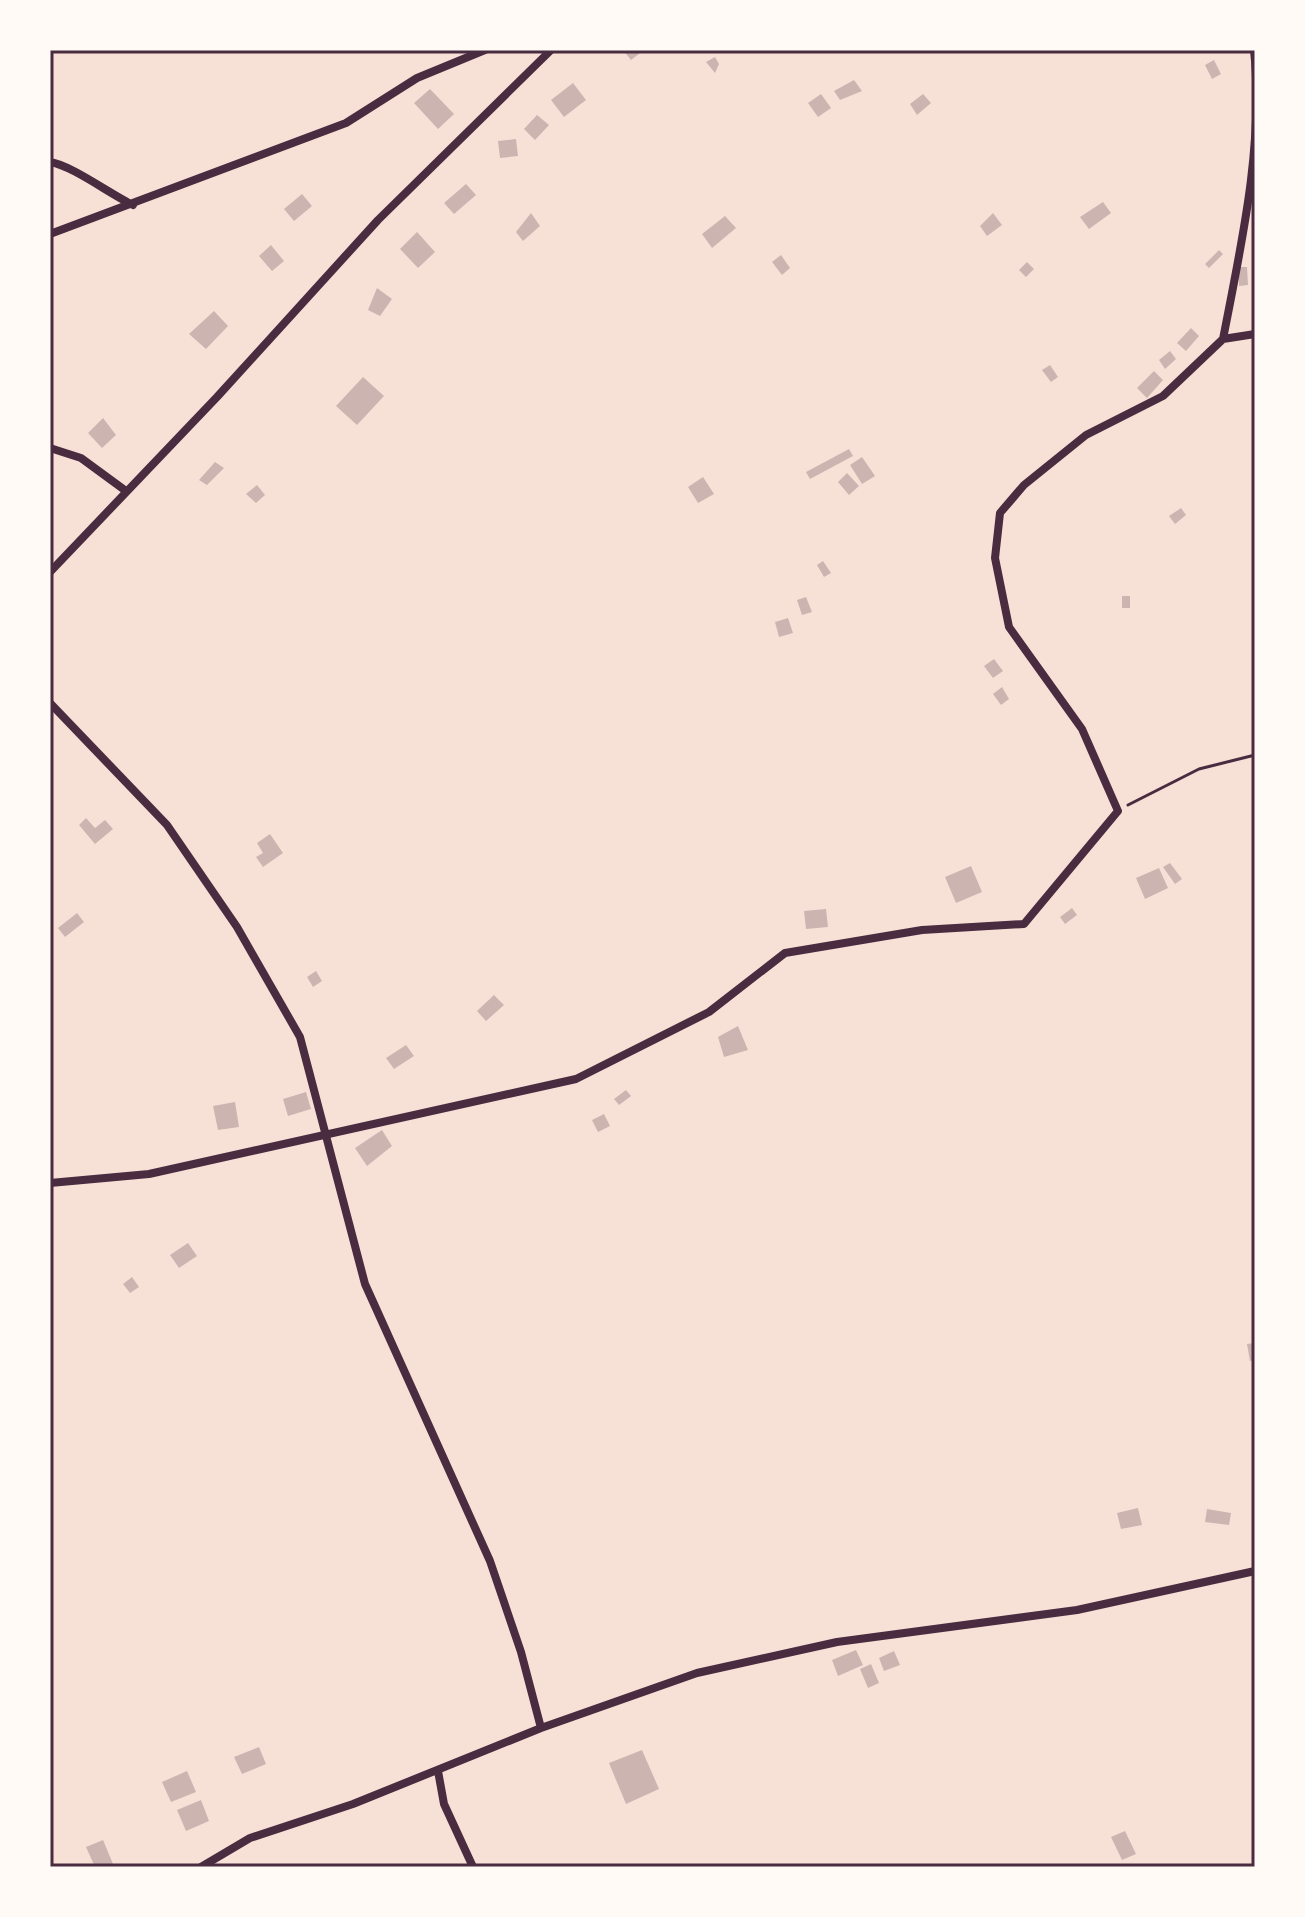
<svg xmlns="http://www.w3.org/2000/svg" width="1305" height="1917" font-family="'Exo 2',sans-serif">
<rect width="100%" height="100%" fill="#f7e1d7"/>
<path fill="#ccb4b1" d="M623 50H644L631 60Z
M715 57 719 64 715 73 706 62Z
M1214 60 1221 74 1212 79 1205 65Z
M854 80 862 91 840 100 834 91Z
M573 83 586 100 564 117 551 100Z
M430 89 454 114 438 129 414 103Z
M821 94 831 108 818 117 808 103Z
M923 94 931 103 917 115 910 104Z
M537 115 549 125 535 140 524 129Z
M516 139 518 156 500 158 498 141Z
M466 184 476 195 454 214 444 203Z
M302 194 312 206 294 221 284 209Z
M1103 202 1111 213 1089 229 1080 217Z
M531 213 540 226 523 241 516 232Z
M993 213 1002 225 987 236 980 226Z
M725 216 736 228 712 248 702 234Z
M417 232 435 252 418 268 400 249Z
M271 245 284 261 272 271 259 256Z
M1219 250 1223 254 1209 268 1205 264Z
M781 255 790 268 782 275 772 262Z
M1027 262 1034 269 1026 277 1019 270Z
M1239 267H1247L1248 285 1239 286Z
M377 288 392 299 380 316 368 310Z
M214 311 228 326 206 349 189 334Z
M1191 328 1199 336 1186 351 1177 343Z
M1170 351 1176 359 1165 369 1159 360Z
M1050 365 1058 377 1051 382 1042 370Z
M1154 371 1163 380 1147 398 1137 388Z
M363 377 384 396 357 425 336 406Z
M103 418 116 435 102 448 88 433Z
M849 449 853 456 810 479 806 472Z
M862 457 875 476 862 484 850 465Z
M215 462 224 468 207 485 199 480Z
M847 473 859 486 849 495 838 482Z
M703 477 714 494 698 503 688 487Z
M257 485 265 495 256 503 246 494Z
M1181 508 1186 515 1175 524 1169 516Z
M823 561 831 573 824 577 817 565Z
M1122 596H1130V608H1122Z
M806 597 812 612 802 615 797 600Z
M788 618 793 633 779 637 775 622Z
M994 659 1003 671 993 678 984 666Z
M1002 687 1009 699 1001 705 993 694Z
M86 818 95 828 105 820 113 829 95 844 79 825Z
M270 834 283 853 263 867 256 857 263 853 257 843Z
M1170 863 1182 879 1175 884 1163 867Z
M971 866 982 892 956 903 945 877Z
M1159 868 1168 888 1145 899 1136 878Z
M1072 908 1077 915 1065 924 1060 917Z
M826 909 828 927 806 929 804 911Z
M77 913 84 922 65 937 58 928Z
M316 971 322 981 313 987 307 977Z
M494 995 504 1005 486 1021 477 1011Z
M738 1026 748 1050 724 1057 718 1037Z
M406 1045 414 1056 394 1069 386 1058Z
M626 1090 631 1096 619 1105 614 1099Z
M306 1092 311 1109 288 1116 283 1099Z
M235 1102 239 1127 218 1130 213 1106Z
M604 1114 610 1126 598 1132 592 1120Z
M382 1130 392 1146 367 1166 355 1148Z
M188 1243 197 1256 179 1268 170 1255Z
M132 1277 139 1287 130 1293 123 1284Z
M1255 1343V1360L1250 1361 1247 1344Z
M1138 1508 1142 1525 1121 1529 1117 1513Z
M1207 1509 1231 1513 1229 1525 1205 1522Z
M856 1650 863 1665 838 1676 832 1660Z
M894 1651 900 1665 884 1671 879 1658Z
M871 1664 879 1683 868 1688 860 1669Z
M259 1747 266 1764 242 1774 234 1757Z
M642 1750 659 1789 626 1804 609 1763Z
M187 1771 196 1792 171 1802 162 1782Z
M201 1800 209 1821 186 1831 177 1810Z
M1125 1831 1136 1854 1122 1860 1111 1837Z
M103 1840 113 1864 95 1867 86 1847Z"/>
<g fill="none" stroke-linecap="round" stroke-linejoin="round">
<path stroke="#4a2c40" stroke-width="3" d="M1128 805 1199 769 1255 755"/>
<path stroke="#4a2c40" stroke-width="8" d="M50 162C71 165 110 194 133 205
M50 234 346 123 417 78 485 50
M1223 339C1241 246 1264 145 1254 50
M50 448 81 458 126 491
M50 572 217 397 378 220 551 50
M50 703 167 825 237 927 300 1037 365 1284 490 1561 521 1652 541 1728
M50 1183 149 1174 576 1079 709 1012 785 953 922 930 1024 924 1118 811 1082 729 1009 627 995 558 1000 513 1024 485 1086 435 1163 396 1223 339 1255 334
M438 1771 444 1804 473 1867
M201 1867 250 1838 353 1804 541 1728 697 1673 837 1642 1077 1610 1255 1571"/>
</g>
<rect width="1305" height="1917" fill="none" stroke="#fffaf5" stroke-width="104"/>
<rect x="52" y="52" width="1201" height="1813" fill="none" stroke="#4a2c40" stroke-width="3"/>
</svg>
